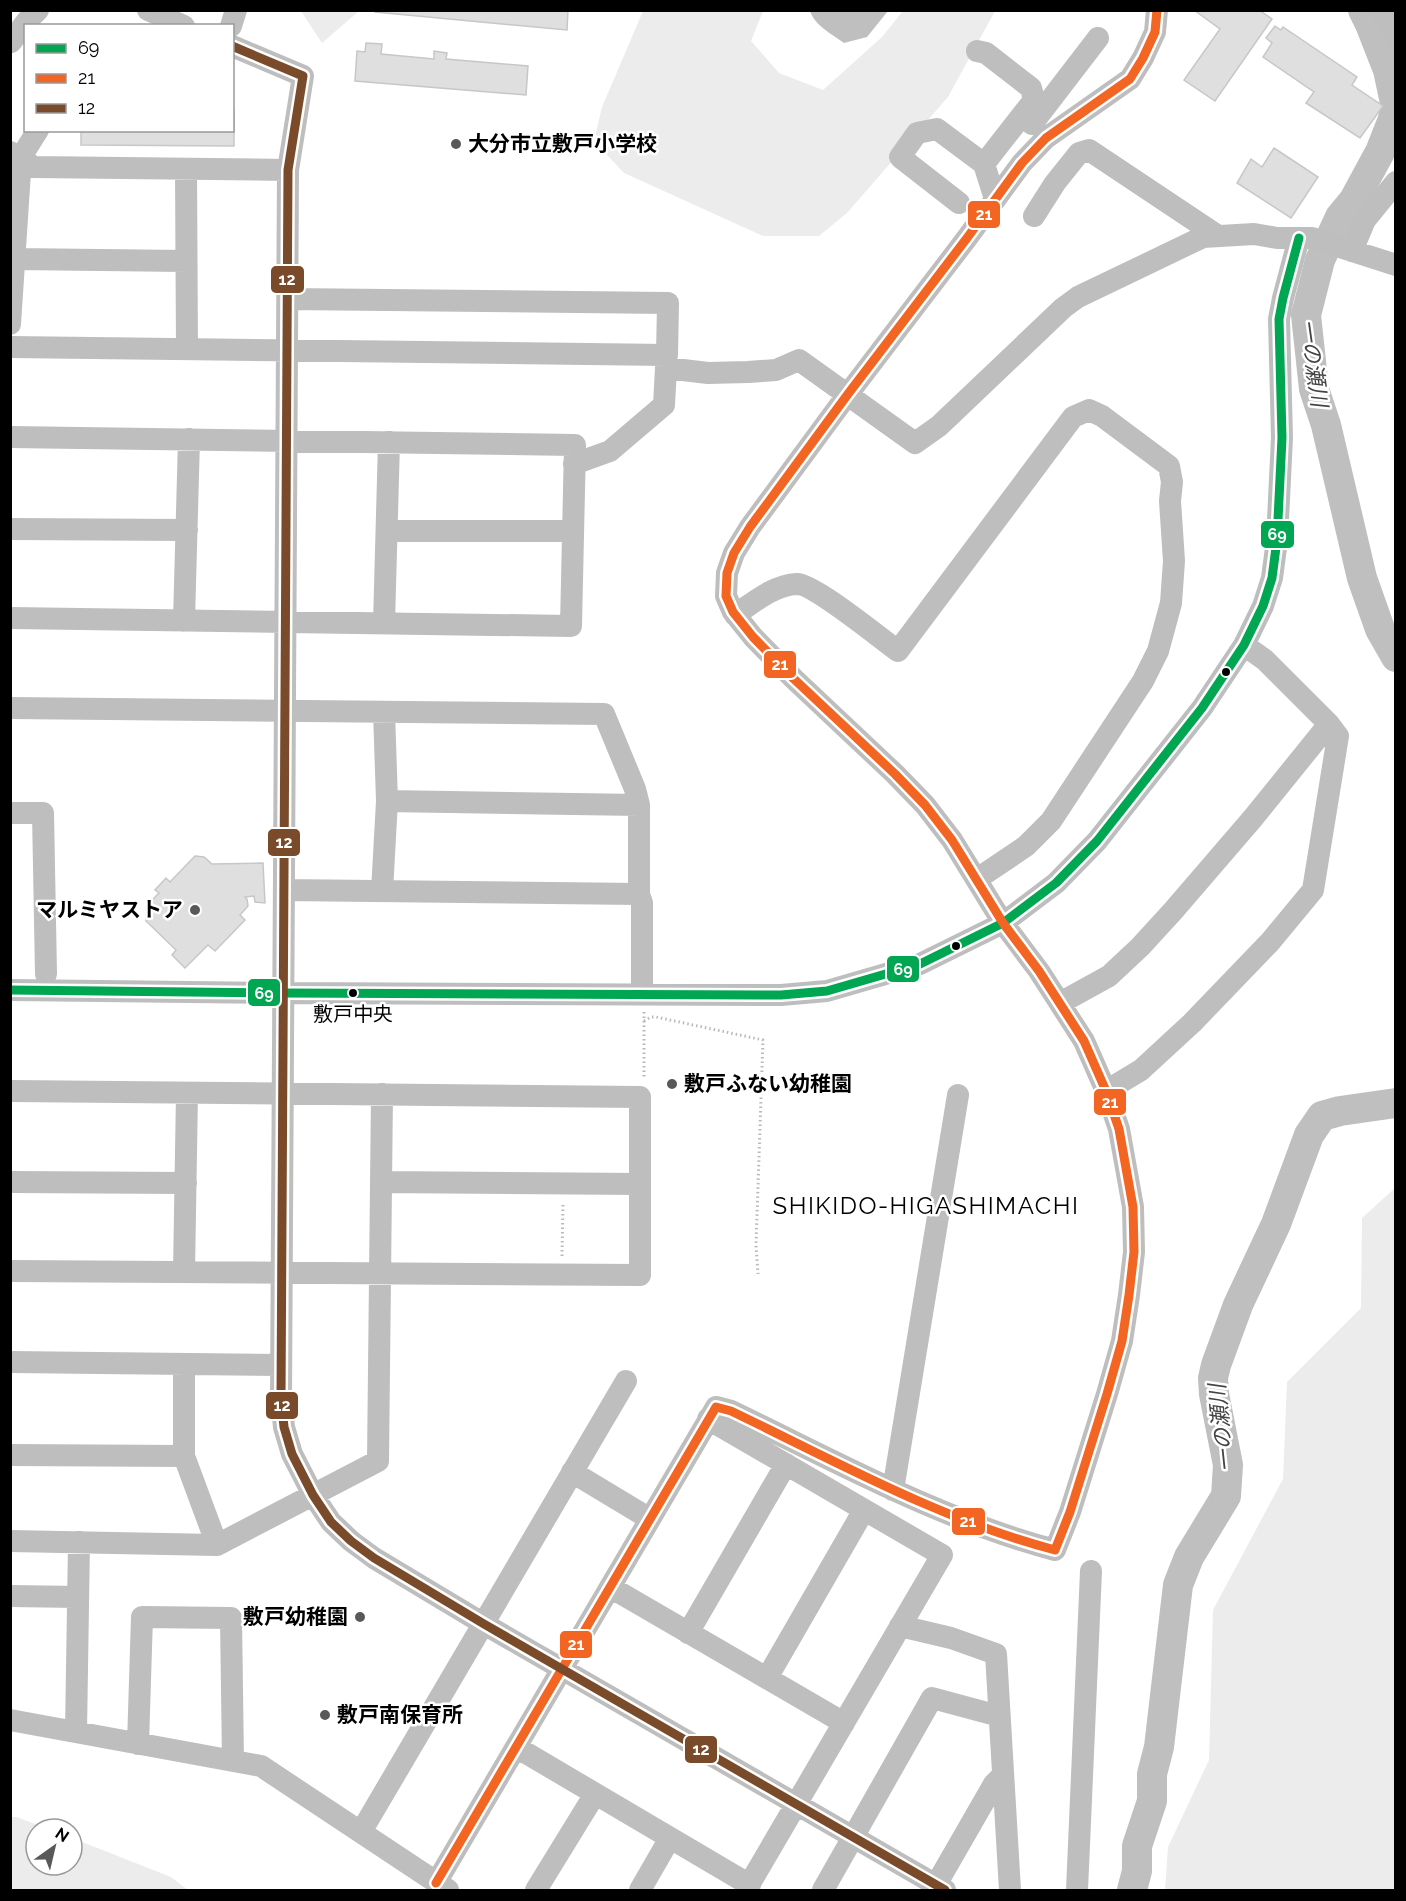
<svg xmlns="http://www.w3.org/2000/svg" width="1406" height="1901" font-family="Raleway,'Noto Sans JP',sans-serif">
<rect width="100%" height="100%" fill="#fff"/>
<path fill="#ececec" d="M301 11H359L322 43Z
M643 11H763L751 41 779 73 823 90 882 37 903 11H995L948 97 847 213 819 236H763L624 173 594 141 602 107Z
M1395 1188V1890H1165L1168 1847 1209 1760 1213 1610 1283 1479 1287 1382 1361 1308 1362 1218Z
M11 1817H17L48 1829H36V1865H72V1838L171 1877 188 1890H11Z"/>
<path fill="#bfbfbf" d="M810 11V10L888 11 867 37 844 43C832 34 815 26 810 11Z"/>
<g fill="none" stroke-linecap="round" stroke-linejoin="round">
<path stroke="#bfbfbf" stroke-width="30" d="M1363 10 1370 24 1388 70 1395 103 1393 119 1380 152 1354 200 1340 217 1320 260 1306 315 1314 389 1326 425 1362 578 1380 629 1396 657
M1132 1890 1137 1871V1846L1152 1801V1774L1159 1747 1178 1585 1189 1557 1226 1496 1228 1465 1214 1394 1213 1378 1216 1365 1238 1305 1276 1224 1309 1135 1322 1116 1340 1111 1396 1103"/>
</g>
<path fill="#dfdfdf" stroke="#c7c7c7" stroke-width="1.5" d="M375 10H568L567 30 375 12Z
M1194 10H1259L1272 19 1215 101 1184 80 1220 29Z
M1275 26 1281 30 1283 27 1357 77 1352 85 1383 106 1360 138 1306 103 1314 92 1263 57 1272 43 1266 38Z
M366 43 382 44 381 54 434 59V51L447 53 446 59 528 66 526 95 355 81 357 51 365 52Z
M232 111H234V146L81 145V130H232Z
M1274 148 1318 177 1291 218 1237 183 1251 159 1262 167Z
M195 856 204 857 212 864 263 863 265 903 255 902 254 896 245 897 247 899 248 906 240 915 245 920 215 951 208 945 185 968 172 955 176 950 146 921V906L159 893 155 890 166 878 170 882Z"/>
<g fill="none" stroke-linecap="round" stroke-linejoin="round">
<path stroke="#b9b9b9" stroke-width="3" stroke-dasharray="1.5 3" stroke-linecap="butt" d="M644 1012V1078
M644 1021 651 1017H656L763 1040 756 1245 758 1274
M562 1256 563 1203"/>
<path stroke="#bebebe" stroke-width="22" d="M148 10 184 26
M1382 10 1396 37
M231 26 236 10
M11 42 27 21 38 10
M232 46 303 76 288 170 281 1398 284 1427 292 1454 313 1495 331 1522 351 1541 374 1558 484 1624 945 1890
M977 51 986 53 1031 88 1034 100 984 164
M1032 124 1098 38
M10 152 21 157 33 167 288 170
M186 169 187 349
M959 203 900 157 917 133 937 129 984 164 995 199
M1034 216 1055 183 1079 153 1089 150 1218 236
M1352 251 1365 220 1396 182
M14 259 186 261
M10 324 21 157 38 130
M10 347 667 355 668 303 288 299
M10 437 575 445 571 626 10 618
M574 464 610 451 664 405 666 368 708 373 748 372 776 370 799 360 915 443 939 426 1063 308 1078 297 1203 237 1254 234 1277 238H1312L1396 265
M10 529 187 530
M387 531H573
M735 615C754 602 774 585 797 584 814 584 880 638 898 651L1073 417 1089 410 1102 416 1169 466 1172 482 1170 501 1174 561 1171 603 1158 651 1143 681 1051 821 1026 846 977 879
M184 621 189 439
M384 623 389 442
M10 708 604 714 635 789 639 805V894L642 903V984
M387 801 639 805
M10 813H43L46 974
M284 890 639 894
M382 891 387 801 384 712
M10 990 283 993 781 995 827 991 920 964 1003 923 1056 883 1097 841 1202 708 1244 645 1263 606 1272 578 1277 540 1282 438 1279 319 1283 298 1299 238
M1060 1003 1109 976 1140 947 1173 911 1253 818 1329 724 1265 660 1244 645
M10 1091 640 1097V1275L10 1271
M1106 1091 1141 1070 1192 1023 1270 942 1313 890 1338 736 1329 724
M10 1182 186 1183
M381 1182 640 1184
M184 1272 187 1093
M10 1362 281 1365
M184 1364V1456L217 1545
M708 1419 942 1555 746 1890
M10 1455 184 1456
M572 1472 650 1519
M893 1490 958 1095
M10 1541 217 1545 378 1461 382 1094
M610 1587 844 1723
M10 1596 78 1597
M900 1626 951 1638 996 1654 1010 1890
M688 1633 786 1464
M767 1678 864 1510
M10 1720 261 1766 448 1890
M76 1732 79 1542
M138 1744 142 1617 231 1618 233 1761
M516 1747 750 1885
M361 1832 626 1381
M436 1883 716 1407 731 1411C837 1462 941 1520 1055 1550L1070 1512 1107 1394 1122 1341 1129 1295 1134 1252 1133 1207 1119 1129 1106 1091 1084 1041 1039 971 1003 923 952 840 925 805 895 774 794 679 753 637 733 612 726 596 727 573 734 553 750 527 848 394 967 238 1022 163 1046 138 1130 79 1143 58 1155 32 1157 10
M536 1890 595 1794
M640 1890 670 1838
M823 1890 932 1698 999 1716
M933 1890 994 1784 1002 1776
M1077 1890 1091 1571"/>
<defs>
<path id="bus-1" d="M10 990 283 993 781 995 827 991 920 964 1003 923 1056 883 1097 841 1202 708 1244 645 1263 606 1272 578 1277 540 1282 438 1279 319 1283 298 1299 238"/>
<path id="bus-2" d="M436 1883 716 1407 731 1411C837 1462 941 1520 1055 1550L1070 1512 1107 1394 1122 1341 1129 1295 1134 1252 1133 1207 1119 1129 1106 1091 1084 1041 1039 971 1003 923 952 840 925 805 895 774 794 679 753 637 733 612 726 596 727 573 734 553 750 527 848 394 967 238 1022 163 1046 138 1130 79 1143 58 1155 32 1157 10"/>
<path id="bus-3" d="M232 46 303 76 288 170 281 1398 284 1427 292 1454 313 1495 331 1522 351 1541 374 1558 484 1624 945 1890"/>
</defs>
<use href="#bus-1" stroke="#fff" stroke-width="14"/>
<use href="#bus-2" stroke="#fff" stroke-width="14"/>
<use href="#bus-3" stroke="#fff" stroke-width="14"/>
<use href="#bus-1" stroke="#00a651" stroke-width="9"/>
<use href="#bus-2" stroke="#f26522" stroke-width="9"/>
<use href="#bus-3" stroke="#7a4b2a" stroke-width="9"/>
</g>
<g fill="#595959" stroke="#fff" stroke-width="2">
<circle cx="456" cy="144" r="6"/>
<circle cx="195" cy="910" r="6"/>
<circle cx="672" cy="1084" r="6"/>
<circle cx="360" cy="1617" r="6"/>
<circle cx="325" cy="1715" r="6"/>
</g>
<g fill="#000" stroke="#fff" stroke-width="2">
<circle cx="1226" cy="672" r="5"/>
<circle cx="956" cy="946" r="5"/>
<circle cx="353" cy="993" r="5"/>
</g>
<g text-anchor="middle" stroke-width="5" stroke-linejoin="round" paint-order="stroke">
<g font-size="20" fill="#000" stroke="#fff">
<text x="353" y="1021">敷戸中央</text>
</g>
<g font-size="21" font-weight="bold" fill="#000" stroke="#fff" text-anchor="start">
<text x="468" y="151">大分市立敷戸小学校</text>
<text x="183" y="917" text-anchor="end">マルミヤストア</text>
<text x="684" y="1091">敷戸ふない幼稚園</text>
<text x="348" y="1624" text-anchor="end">敷戸幼稚園</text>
<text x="337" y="1722">敷戸南保育所</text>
</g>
<g font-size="22" font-style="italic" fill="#444" stroke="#fff">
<text transform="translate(1314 363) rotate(82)" y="8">一の瀬川</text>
<text transform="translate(1221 1428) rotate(-96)" y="8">一の瀬川</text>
</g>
<g font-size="24" letter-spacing="1.5" fill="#000" stroke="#fff">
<text x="926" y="1214">SHIKIDO-HIGASHIMACHI</text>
</g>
</g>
<g stroke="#fff" stroke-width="2">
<rect x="967" y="200" width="34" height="29" rx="6" fill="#f26522"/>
<rect x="270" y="265" width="35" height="29" rx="6" fill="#7a4b2a"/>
<rect x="1260" y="520" width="35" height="29" rx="6" fill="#00a651"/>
<rect x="763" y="650" width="34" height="29" rx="6" fill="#f26522"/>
<rect x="267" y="828" width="34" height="29" rx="6" fill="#7a4b2a"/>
<rect x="886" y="955" width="34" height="28" rx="6" fill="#00a651"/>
<rect x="247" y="978" width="34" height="29" rx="6" fill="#00a651"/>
<rect x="1093" y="1088" width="34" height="28" rx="6" fill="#f26522"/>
<rect x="265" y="1391" width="34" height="29" rx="6" fill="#7a4b2a"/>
<rect x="951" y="1507" width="35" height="29" rx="6" fill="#f26522"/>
<rect x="559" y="1630" width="34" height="29" rx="6" fill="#f26522"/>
<rect x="684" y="1735" width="34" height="29" rx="6" fill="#7a4b2a"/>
</g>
<g font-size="16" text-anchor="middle" font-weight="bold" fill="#fff">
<text x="984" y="220">21</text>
<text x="287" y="285">12</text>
<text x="1277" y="540">69</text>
<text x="780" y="670">21</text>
<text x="284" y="848">12</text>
<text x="903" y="975">69</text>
<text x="264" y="999">69</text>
<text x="1110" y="1108">21</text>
<text x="282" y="1411">12</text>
<text x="968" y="1527">21</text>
<text x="576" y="1650">21</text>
<text x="701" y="1755">12</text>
</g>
<rect width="1406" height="1901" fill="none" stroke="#000000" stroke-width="24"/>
<rect x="24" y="24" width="210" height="108" fill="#ffffff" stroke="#999999" stroke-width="1.5"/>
<rect x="36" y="44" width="30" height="9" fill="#00a651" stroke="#999999" stroke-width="1.5"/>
<text x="78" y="54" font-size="18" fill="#000000">69</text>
<rect x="36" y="74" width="30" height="9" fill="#f26522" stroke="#999999" stroke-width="1.5"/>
<text x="78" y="84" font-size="18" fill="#000000">21</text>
<rect x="36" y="104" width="30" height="9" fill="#7a4b2a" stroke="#999999" stroke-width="1.5"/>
<text x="78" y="114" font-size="18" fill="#000000">12</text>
<g transform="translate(54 1847) rotate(34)"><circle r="28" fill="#ffffff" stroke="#999999" stroke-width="1.5"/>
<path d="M0-4.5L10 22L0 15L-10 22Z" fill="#595959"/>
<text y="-9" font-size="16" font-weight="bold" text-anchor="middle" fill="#000000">N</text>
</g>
</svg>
